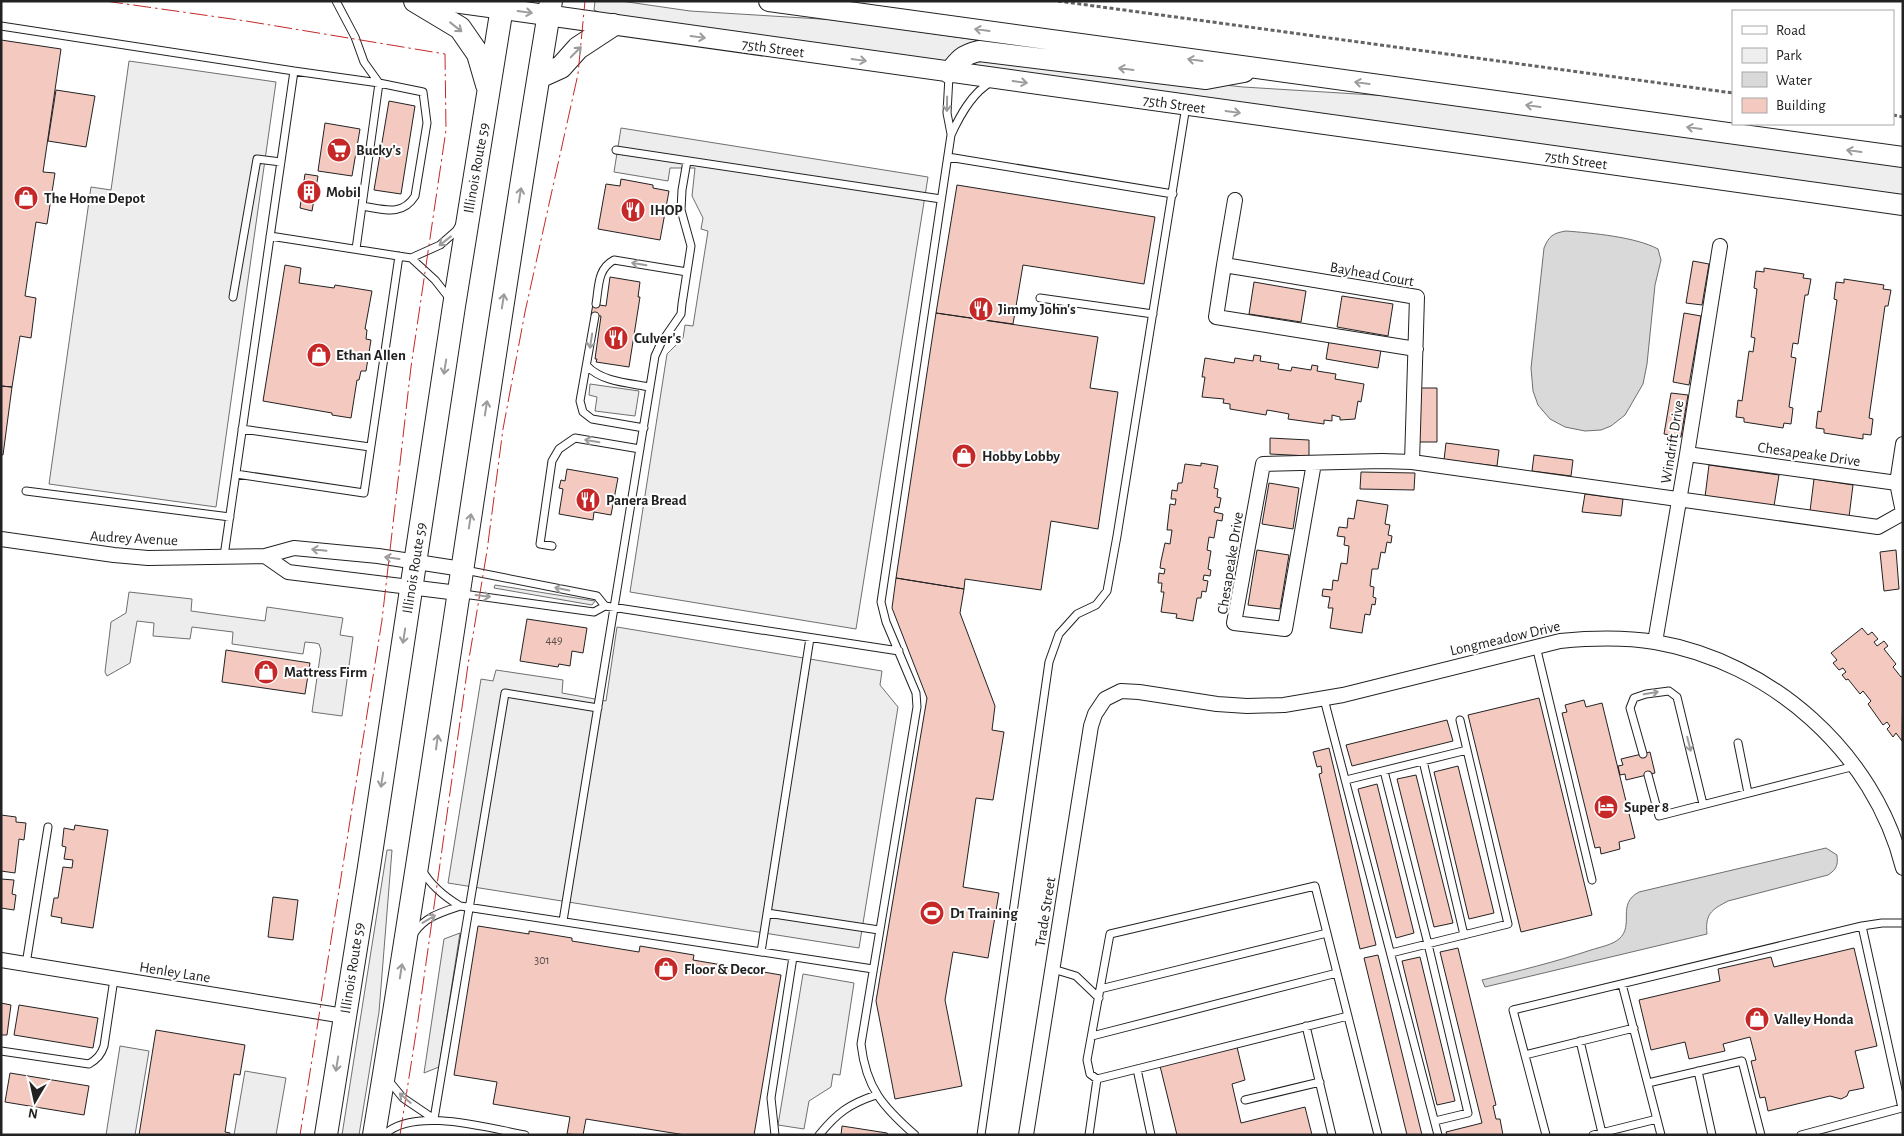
<svg xmlns="http://www.w3.org/2000/svg" width="1904" height="1136" font-family="'Alegreya Sans',sans-serif">
<rect width="100%" height="100%" fill="#fff"/>
<path fill="#eee" stroke="#6f6f6f" d="M595 1H621L690 11 837 20 1012 45 947 63 605 15 594 10Z
M976 58 1243 87 1406 97 1903 166V196L972 66V62Z
M495 585 595 601 592 605 494 588Z
M387 850H392L379 1012 359 1135H342Z"/>
<path fill="#ededed" stroke="#6f6f6f" d="M129 61 276 82 216 507 49 484 91 187 111 190Z
M621 128 928 177 856 629 630 592 667 354 683 338 685 325 693 326 708 231 701 229 703 218 692 196 695 168H670L668 181 614 172Z
M590 384 639 391 635 416 595 411 597 397 589 395Z
M129 592 192 599 191 611 265 621 267 607 343 618 340 635 353 637 342 716 312 712 321 650 319 644 315 643 305 642 303 654 232 644 233 632 192 627 190 639 153 636 154 623 137 621 130 663 107 676 105 672 111 622 126 613Z
M617 627 882 671 880 685 898 707 859 948 448 883 481 679 493 681 496 670 563 680 562 693 606 701Z
M460 933 439 1067 424 1073 444 939Z
M803 974 854 983 840 1075 833 1074 831 1087 809 1101 804 1129 778 1125Z
M120 1046 149 1051 135 1135H106Z
M245 1071 286 1078 276 1135H234Z"/>
<path fill="#d9d9d9" stroke="#6f6f6f" d="M1566 231C1592 233 1636 237 1658 249L1661 260 1655 285 1647 364 1643 384 1625 415 1611 426 1601 430 1585 431 1565 427 1550 419 1538 405 1533 391 1531 368 1544 248C1549 236 1553 233 1566 231Z
M1826 848 1837 855C1838 865 1837 869 1828 875L1728 901C1711 910 1705 914 1707 934L1485 987 1482 980C1518 971 1555 962 1591 950 1600 947 1612 945 1619 939 1635 925 1616 904 1639 892Z"/>
<path fill="#f3c9c0" stroke="#222" d="M1 40 61 49 43 172 55 173 47 224 36 222 25 296 36 298 31 338 20 336 12 387 1 386Z
M56 90 95 96 86 147 48 141Z
M389 101 415 106 401 194 374 190Z
M325 123 360 129 352 176 318 171Z
M305 174 318 176 312 211 300 208Z
M621 179 653 185V188L669 191 660 240 598 229 606 184 620 186Z
M957 185 1155 217 1144 284 1023 265 1013 324 936 313Z
M1693 261 1709 264 1702 305 1686 303Z
M285 265 301 268 299 283 334 288 335 285 372 291 365 329 367 330 366 339 371 340 366 371H361L359 380H357L351 418 332 415V413L263 401Z
M1764 268 1804 274 1803 278 1811 279 1808 295H1805L1798 344 1793 343 1791 357 1796 358 1789 407 1793 408 1791 424 1784 423 1783 428 1744 422V418L1736 417 1738 400 1742 401 1749 351 1753 352 1755 338 1751 337 1757 289 1754 288 1756 271 1764 272Z
M610 277 640 282 638 297H640L629 367 596 362 597 359H595L601 316 591 315 593 304 606 306Z
M1844 279 1884 285 1883 289 1891 290 1888 306H1885L1869 418 1873 419 1871 435 1863 434V439L1824 433V429L1816 428 1818 411 1821 412 1837 300 1834 299 1836 282 1844 283Z
M1254 282 1306 291 1301 322 1249 314Z
M1342 296 1393 304 1388 336 1337 327Z
M936 313 1098 337 1090 388 1118 392 1098 529 1051 521 1041 590 965 579 964 589 896 578Z
M1684 313 1701 316 1689 385 1673 382Z
M1329 341 1381 350 1378 368 1326 359Z
M1254 355 1261 356 1260 361 1279 364 1278 369 1291 371 1292 367 1311 370 1312 365 1318 366 1317 371 1336 374 1335 379 1364 384 1361 402 1358 401 1355 419 1340 420V417L1332 415V421L1324 420V424L1288 419 1289 414 1284 413 1267 410 1266 415 1230 409V404L1223 403 1224 399 1202 397 1205 377H1202L1205 358 1234 363 1235 358 1253 361Z
M1 386 12 387 3 455H1Z
M1419 388H1437V442H1419Z
M1671 393 1688 395 1681 437 1664 434Z
M1270 438 1309 440V456L1270 454Z
M1446 443 1499 450 1497 466 1444 460Z
M1534 455 1573 460 1571 476 1532 471Z
M1201 463 1218 466 1214 488 1218 489 1217 497 1221 498 1219 508 1215 507 1214 512 1223 514 1222 521 1217 520 1214 538 1209 537 1207 550 1211 551 1208 569 1211 570 1210 576 1204 575 1203 580 1208 581 1206 592 1202 591 1201 598H1197L1193 621 1176 618 1177 614 1161 612 1164 592H1161L1162 583H1158L1159 573 1164 574 1165 569 1160 568 1161 561 1165 543 1170 544 1172 530H1167L1170 504 1175 505 1176 499H1171L1172 490 1177 491 1178 483H1182L1185 464 1201 466Z
M1709 465 1779 475 1774 506 1705 497Z
M567 469 618 478 611 515 594 512 593 520 559 514 563 489 559 488 561 480 565 481Z
M1361 472 1415 473 1414 490 1360 489Z
M1814 479 1853 485 1849 517 1810 511Z
M1269 483 1299 488 1293 529 1262 524Z
M1585 494 1623 499 1621 516 1582 512Z
M1357 500 1388 505 1385 524 1390 525 1388 535 1392 536 1391 543 1387 542 1385 553 1381 552 1378 569H1372L1370 586 1374 587 1373 597 1376 598 1375 605 1372 604 1370 615 1365 614 1362 633 1330 628 1333 608H1328L1330 597 1322 596 1323 589 1332 590 1333 580 1338 581 1341 563 1347 564 1349 546 1344 545 1345 537 1337 536 1339 527 1347 528 1348 518 1354 519Z
M1257 550 1289 555 1280 609 1248 605Z
M1896 550 1899 589 1884 591 1880 552Z
M896 578 964 589 960 613 995 706 992 730 1004 732 993 800 976 798 963 887 999 893 988 958 953 952 945 1000 962 1086 895 1099 876 1001 927 698 892 608Z
M527 619 587 628 583 653 572 651 570 666 559 664 558 667 520 661Z
M1862 628 1868 635 1872 632 1878 639 1874 642 1877 646 1884 641 1888 646 1884 649 1896 664 1893 667 1901 677 1903 676 1902 741 1896 733 1893 737 1887 729 1890 726 1887 722 1883 725 1868 704 1871 701 1863 691 1860 694 1848 679 1846 680 1842 675 1846 672 1843 668 1839 670 1833 663 1837 660 1831 653Z
M226 650 310 663 305 694 222 682Z
M1539 698 1592 915 1521 932 1468 715Z
M1584 700 1586 707 1602 703 1635 838 1619 842 1620 849 1601 854 1600 847 1595 848 1562 713 1567 712 1565 705Z
M1447 720 1453 741 1352 766 1346 745Z
M1329 748 1376 945 1360 949 1319 774 1322 773 1321 766 1317 767 1313 752Z
M1650 752 1655 773 1626 780 1625 774 1620 775 1618 766 1623 765 1621 759Z
M1458 766 1494 913 1469 919 1434 772Z
M1416 775 1453 923 1434 927 1397 779Z
M1377 784 1414 933 1396 938 1358 789Z
M1 815 16 817V822L26 823 24 840 19 839 15 873 1 871Z
M75 825 108 830 93 928 61 923 62 918 51 916 54 898H58L63 867 72 868 73 860 64 859 66 847 62 846 64 828 74 830Z
M1 879 14 880 12 894 16 895 14 910 1 908Z
M273 897 298 900 293 940 268 937Z
M478 926 529 934V931L572 938V941L639 952 640 946 694 955 693 960 781 975 754 1135H685L586 1119 583 1135 567 1134 570 1117 493 1104 497 1082 454 1075Z
M1458 948 1496 1105 1493 1106 1496 1119H1500L1503 1135H1447L1446 1132 1482 1123 1440 952Z
M1854 948 1877 1046 1855 1051 1864 1088 1849 1091 1847 1096 1841 1099 1830 1096 1768 1111 1765 1097 1760 1098 1751 1061 1756 1060 1750 1037 1723 1044 1725 1051 1689 1059 1685 1042 1651 1050 1639 1000 1720 981 1718 969 1771 957 1774 967Z
M1378 955 1422 1135H1407L1364 958Z
M1420 957 1455 1101 1437 1105 1402 961Z
M1 1003 11 1005 7 1035H1Z
M19 1005 98 1018 93 1048 14 1035Z
M156 1030 245 1045 240 1075 234 1074 225 1132 230 1133V1135H139Z
M1237 1047 1245 1080 1232 1084 1241 1123 1305 1107 1312 1135H1177L1160 1066Z
M10 1073 89 1086 84 1115 5 1102Z
M842 1126 887 1133 889 1135H841Z"/>
<g fill="none" stroke-linecap="round" stroke-linejoin="round">
<defs>
<path id="lane" d="M336 1 355 37 364 62 379 83 423 92 427 123 415 196C402 217 383 209 362 206
M1 26 294 71 224 556
M294 71 379 83 356 249
M949 76 947 113 951 134
M616 150 941 199
M948 157 1173 194
M270 236 411 258 440 245 456 231 459 226
M411 258 435 280 450 299
M233 297 257 159 281 162
M1040 298 1153 314
M596 304C599 287 597 269 614 260L687 272
M595 316 580 401 583 412 592 419 644 428
M587 366C602 382 629 383 650 387
M242 429 370 447
M236 474 364 493 399 256
M26 491 230 517
M552 546 540 544 552 461 559 449 575 438 640 449
M465 570 597 596 605 606
M463 594 594 612 605 606 899 651
M1536 646 1592 880
M1324 699 1438 1135
M1460 720 1467 750
M1738 743 1748 793
M1643 754 1630 708 1634 698 1646 694 1669 691 1677 697 1703 804
M1423 761 1464 935
M1384 771 1428 944 1468 1113 1435 1121
M1648 775 1659 816 1855 766
M1346 780 1467 750 1508 924 1391 953
M422 870C431 886 445 897 460 906L873 969
M767 913 879 930
M563 921 655 356 661 343 681 314 682 304 691 246 681 210 682 190 687 161
M1862 926 1882 923H1903
M415 932C426 916 443 912 460 906
M761 952 810 638
M26 964 48 827
M1053 969 1076 976 1099 998
M1622 984 1661 1135
M1100 989 1327 933
M1348 1016 1097 1079 1090 1074 1087 1060 1110 934 1315 886 1378 1135
M1306 1026 1332 1135
M1092 1036 1337 973
M1580 1041 1602 1133
M1 1051 89 1064C97 1059 101 1055 104 1046L114 979
M1525 1055 1634 1028
M1137 1069 1151 1135
M1698 1071 1712 1135
M389 1081 403 1098 434 1119
M1648 1083 1742 1061 1761 1135
M1245 1100 1320 1082
M434 1119 505 693 598 708
M384 1135C413 1106 488 1128 525 1135
M775 1135 771 1098 793 957
M819 1135C837 1113 849 1104 876 1095
M915 1135C883 1107 866 1088 861 1044L917 707 916 693 886 622 881 602 951 135C960 115 972 93 991 82
M981 1135 1049 662 1059 634 1077 614 1096 605 1107 591 1117 536 1186 106
M1089 1135 1097 1079
M1546 1135 1513 1010 1862 926 1902 1108 1801 1135
M1593 1135 1657 1119"/>
<path id="street" d="M1235 200 1224 265 1417 297 1412 462
M1224 265 1216 317 1416 349
M1687 454 1897 483 1903 512
M1314 463 1285 629 1234 623 1263 464 1382 461 1412 462 1878 527 1903 513
M1897 483 1903 444
M1 539 114 555 148 558 265 556 294 548 378 556 462 569
M265 556 288 572 458 593
M1655 642 1687 454 1720 246
M1 960 344 1016
M1026 1135 1091 726 1095 714 1105 699 1121 691 1139 692 1217 704 1247 706 1284 705 1343 695 1560 641C1591 638 1624 637 1655 642 1771 662 1874 752 1903 868"/>
<path id="secondary" d="M446 1 1903 205
M769 1 1903 157
M949 73C959 59 963 55 979 51L1206 79 1244 72"/>
<path id="primary" d="M415 1 460 28 478 54 487 85
M539 77 561 67 578 48 613 25
M326 1135 369 867 454 306 503 1
M374 1135C437 758 488 378 551 1"/>
</defs>
<use href="#lane" stroke="#222" stroke-width="9"/>
<use href="#street" stroke="#222" stroke-width="16"/>
<use href="#secondary" stroke="#222" stroke-width="22"/>
<use href="#primary" stroke="#222" stroke-width="24"/>
<path stroke="#646464" stroke-width="3" stroke-dasharray="4 2.5" stroke-linecap="butt" d="M1058 1 1733 93
M1893 115 1903 117"/>
<use href="#lane" stroke="#fff" stroke-width="7"/>
<use href="#street" stroke="#fff" stroke-width="14"/>
<use href="#secondary" stroke="#fff" stroke-width="20"/>
<use href="#primary" stroke="#fff" stroke-width="22"/>
<path stroke="#c62828" stroke-width="1" stroke-dasharray="18 4 2.5 4" stroke-linecap="butt" d="M105 1 246 21 445 54 446 130 411 367 382 620 300 1135
M400 1135 418 1020 468 665 487 551 503 429 525 312 578 74 585 1"/>
</g>
<defs><path id="oneway-shaft" d="M-6 0H5M1.5-3L5.5 0L1.5 3" fill="none" stroke-width="1.6" stroke-linecap="round" stroke-linejoin="round" transform="scale(1.25)"/></defs>
<g stroke="#9c9c9c">
<use href="#oneway-shaft" transform="translate(525 12) rotate(8)"/>
<use href="#oneway-shaft" transform="translate(456 27) rotate(38)"/>
<use href="#oneway-shaft" transform="translate(982 30) rotate(-172)"/>
<use href="#oneway-shaft" transform="translate(698 37) rotate(8)"/>
<use href="#oneway-shaft" transform="translate(576 52) rotate(-45)"/>
<use href="#oneway-shaft" transform="translate(859 60) rotate(8)"/>
<use href="#oneway-shaft" transform="translate(1195 60) rotate(-172)"/>
<use href="#oneway-shaft" transform="translate(1126 69) rotate(-173)"/>
<use href="#oneway-shaft" transform="translate(1020 82) rotate(8)"/>
<use href="#oneway-shaft" transform="translate(1362 83) rotate(-172)"/>
<use href="#oneway-shaft" transform="translate(947 104) rotate(91)"/>
<use href="#oneway-shaft" transform="translate(1533 106) rotate(-172)"/>
<use href="#oneway-shaft" transform="translate(1233 112) rotate(8)"/>
<use href="#oneway-shaft" transform="translate(1694 128) rotate(-172)"/>
<use href="#oneway-shaft" transform="translate(1854 151) rotate(-172)"/>
<use href="#oneway-shaft" transform="translate(520 195) rotate(-81)"/>
<use href="#oneway-shaft" transform="translate(445 241) rotate(142)"/>
<use href="#oneway-shaft" transform="translate(639 264) rotate(-171)"/>
<use href="#oneway-shaft" transform="translate(503 301) rotate(-81)"/>
<use href="#oneway-shaft" transform="translate(591 341) rotate(99)"/>
<use href="#oneway-shaft" transform="translate(445 367) rotate(99)"/>
<use href="#oneway-shaft" transform="translate(486 408) rotate(-81)"/>
<use href="#oneway-shaft" transform="translate(592 441) rotate(-171)"/>
<use href="#oneway-shaft" transform="translate(470 521) rotate(-81)"/>
<use href="#oneway-shaft" transform="translate(319 550) rotate(-174)"/>
<use href="#oneway-shaft" transform="translate(392 558) rotate(-172)"/>
<use href="#oneway-shaft" transform="translate(562 589) rotate(-169)"/>
<use href="#oneway-shaft" transform="translate(483 596) rotate(7)"/>
<use href="#oneway-shaft" transform="translate(404 636) rotate(99)"/>
<use href="#oneway-shaft" transform="translate(1651 693) rotate(-10)"/>
<use href="#oneway-shaft" transform="translate(437 742) rotate(-82)"/>
<use href="#oneway-shaft" transform="translate(1689 744) rotate(76)"/>
<use href="#oneway-shaft" transform="translate(382 780) rotate(99)"/>
<use href="#oneway-shaft" transform="translate(429 919) rotate(-31)"/>
<use href="#oneway-shaft" transform="translate(401 971) rotate(-81)"/>
<use href="#oneway-shaft" transform="translate(337 1064) rotate(99)"/>
<use href="#oneway-shaft" transform="translate(405 1098) rotate(-139)"/>
</g>
<defs>
<symbol id="supermarket-disc" viewBox="-11 -11 22 22"><circle r="9.5" fill="#c62828" stroke="#fff"/><path d="M-6-5.5h2.5l.6 2H6L4.5 2H-2.5L-4.4-4H-6ZM-1.5 3.2a1.3 1.3 0 1 0 .1 0ZM3 3.2a1.3 1.3 0 1 0 .1 0Z" fill="#fff"/></symbol>
<symbol id="building-disc" viewBox="-11 -11 22 22"><circle r="9.5" fill="#c62828" stroke="#fff"/><path d="M-4-6H4V6H1V3H-1V6H-4ZM-2.5-4.3h1.7v1.8h-1.7ZM.8-4.3h1.7v1.8H.8ZM-2.5-1h1.7V.8h-1.7ZM.8-1h1.7V.8H.8Z" fill="#fff"/></symbol>
<symbol id="shop-disc" viewBox="-11 -11 22 22"><circle r="9.5" fill="#c62828" stroke="#fff"/><path d="M-5-2.5h2.3a2.7 3.5 0 0 1 5.4 0H5L5.5 6h-11ZM-1.5-2.5h3a1.5 2.3 0 0 0-3 0Z" fill="#fff"/></symbol>
<symbol id="restaurant-disc" viewBox="-11 -11 22 22"><circle r="9.5" fill="#c62828" stroke="#fff"/><path d="M-5-6h1v4h1v-4h1v4h1v-4h1v5L-1.5 .5V6h-2V.5L-5-1ZM5-6V6H3V1.5H1.5Q1.5-4 5-6Z" fill="#fff"/></symbol>
<symbol id="hotel-disc" viewBox="-11 -11 22 22"><circle r="9.5" fill="#c62828" stroke="#fff"/><path d="M-6-4.5h1.5V1H6V5H4.5V3h-9V5H-6ZM-4 0a1.8 1.8 0 1 1 3.6 0ZM.5 0V-2.5h3Q6-2.5 6 0Z" fill="#fff"/></symbol>
<symbol id="stadium-disc" viewBox="-11 -11 22 22"><circle r="9.5" fill="#c62828" stroke="#fff"/><path d="M0-5a6.5 5 0 1 0 0 10a6.5 5 0 1 0 0-10ZM-3.5-1.8h7v3.6h-7Z" fill="#fff"/></symbol>
</defs>
<g fill-rule="evenodd">
<use href="#supermarket-disc" x="325" y="136" width="28" height="28"/>
<use href="#building-disc" x="295" y="178" width="28" height="28"/>
<use href="#shop-disc" x="12" y="184" width="28" height="28"/>
<use href="#restaurant-disc" x="619" y="196" width="28" height="28"/>
<use href="#restaurant-disc" x="967" y="295" width="28" height="28"/>
<use href="#restaurant-disc" x="602" y="324" width="28" height="28"/>
<use href="#shop-disc" x="305" y="341" width="28" height="28"/>
<use href="#shop-disc" x="950" y="442" width="28" height="28"/>
<use href="#restaurant-disc" x="574" y="486" width="28" height="28"/>
<use href="#shop-disc" x="252" y="658" width="28" height="28"/>
<use href="#hotel-disc" x="1592" y="793" width="28" height="28"/>
<use href="#stadium-disc" x="918" y="899" width="28" height="28"/>
<use href="#shop-disc" x="652" y="955" width="28" height="28"/>
<use href="#shop-disc" x="1743" y="1005" width="28" height="28"/>
</g>
<g text-anchor="middle" stroke-width="4" stroke-linejoin="round" paint-order="stroke">
<g font-size="12" fill="#564c4a">
<text x="554" y="644">449</text>
<text x="542" y="964">301</text>
</g>
<g font-size="15" fill="#222" stroke="#fff">
<text transform="translate(773 48) rotate(8)" y="5">75th Street</text>
<text transform="translate(1174 104) rotate(8)" y="5">75th Street</text>
<text transform="translate(1576 160) rotate(8)" y="5">75th Street</text>
<text transform="translate(476 168) rotate(-80)" y="5">Illinois Route 59</text>
<text transform="translate(1372 274) rotate(10)" y="5">Bayhead Court</text>
<text transform="translate(1672 442) rotate(-81)" y="5">Windrift Drive</text>
<text transform="translate(1809 454) rotate(8)" y="5">Chesapeake Drive</text>
<text transform="translate(134 538) rotate(3)" y="5">Audrey Avenue</text>
<text transform="translate(1230 563) rotate(-81)" y="5">Chesapeake Drive</text>
<text transform="translate(414 568) rotate(-81)" y="5">Illinois Route 59</text>
<text transform="translate(1505 638) rotate(-13)" y="5">Longmeadow Drive</text>
<text transform="translate(1045 912) rotate(-81)" y="5">Trade Street</text>
<text transform="translate(352 968) rotate(-81)" y="5">Illinois Route 59</text>
<text transform="translate(175 972) rotate(9)" y="5">Henley Lane</text>
</g>
<g font-size="15" font-weight="bold" fill="#222" stroke="#fff" text-anchor="start">
<text x="356" y="155">Bucky's</text>
<text x="326" y="197">Mobil</text>
<text x="44" y="203">The Home Depot</text>
<text x="650" y="215">IHOP</text>
<text x="998" y="314">Jimmy John's</text>
<text x="634" y="343">Culver's</text>
<text x="336" y="360">Ethan Allen</text>
<text x="982" y="461">Hobby Lobby</text>
<text x="606" y="505">Panera Bread</text>
<text x="284" y="677">Mattress Firm</text>
<text x="1624" y="812">Super 8</text>
<text x="950" y="918">D1 Training</text>
<text x="684" y="974">Floor &amp; Decor</text>
<text x="1774" y="1024">Valley Honda</text>
</g>
</g>
<rect width="1904" height="1136" fill="none" stroke="#222222" stroke-width="5"/>
<rect x="1732" y="10" width="162" height="115" fill="#ffffff" stroke="#a7a7a7"/>
<rect x="1742" y="26" width="25" height="8" fill="#ffffff" stroke="#a7a7a7"/>
<text x="1776" y="35" font-size="15" fill="#222222">Road</text>
<rect x="1742" y="48" width="25" height="15" fill="#eeeeee" stroke="#a7a7a7"/>
<text x="1776" y="60" font-size="15" fill="#222222">Park</text>
<rect x="1742" y="72" width="25" height="15" fill="#d9d9d9" stroke="#a7a7a7"/>
<text x="1776" y="85" font-size="15" fill="#222222">Water</text>
<rect x="1742" y="98" width="25" height="15" fill="#f3c9c0" stroke="#a7a7a7"/>
<text x="1776" y="110" font-size="15" fill="#222222">Building</text>
<g transform="translate(35 1101) rotate(189)" stroke="#ffffff" stroke-width="4" paint-order="stroke">
<path d="M0-4L9 19L0 12L-9 19Z" fill="#222222"/>
<text y="-8" font-size="14" font-weight="bold" text-anchor="middle" fill="#222222">N</text>
</g>
</svg>
